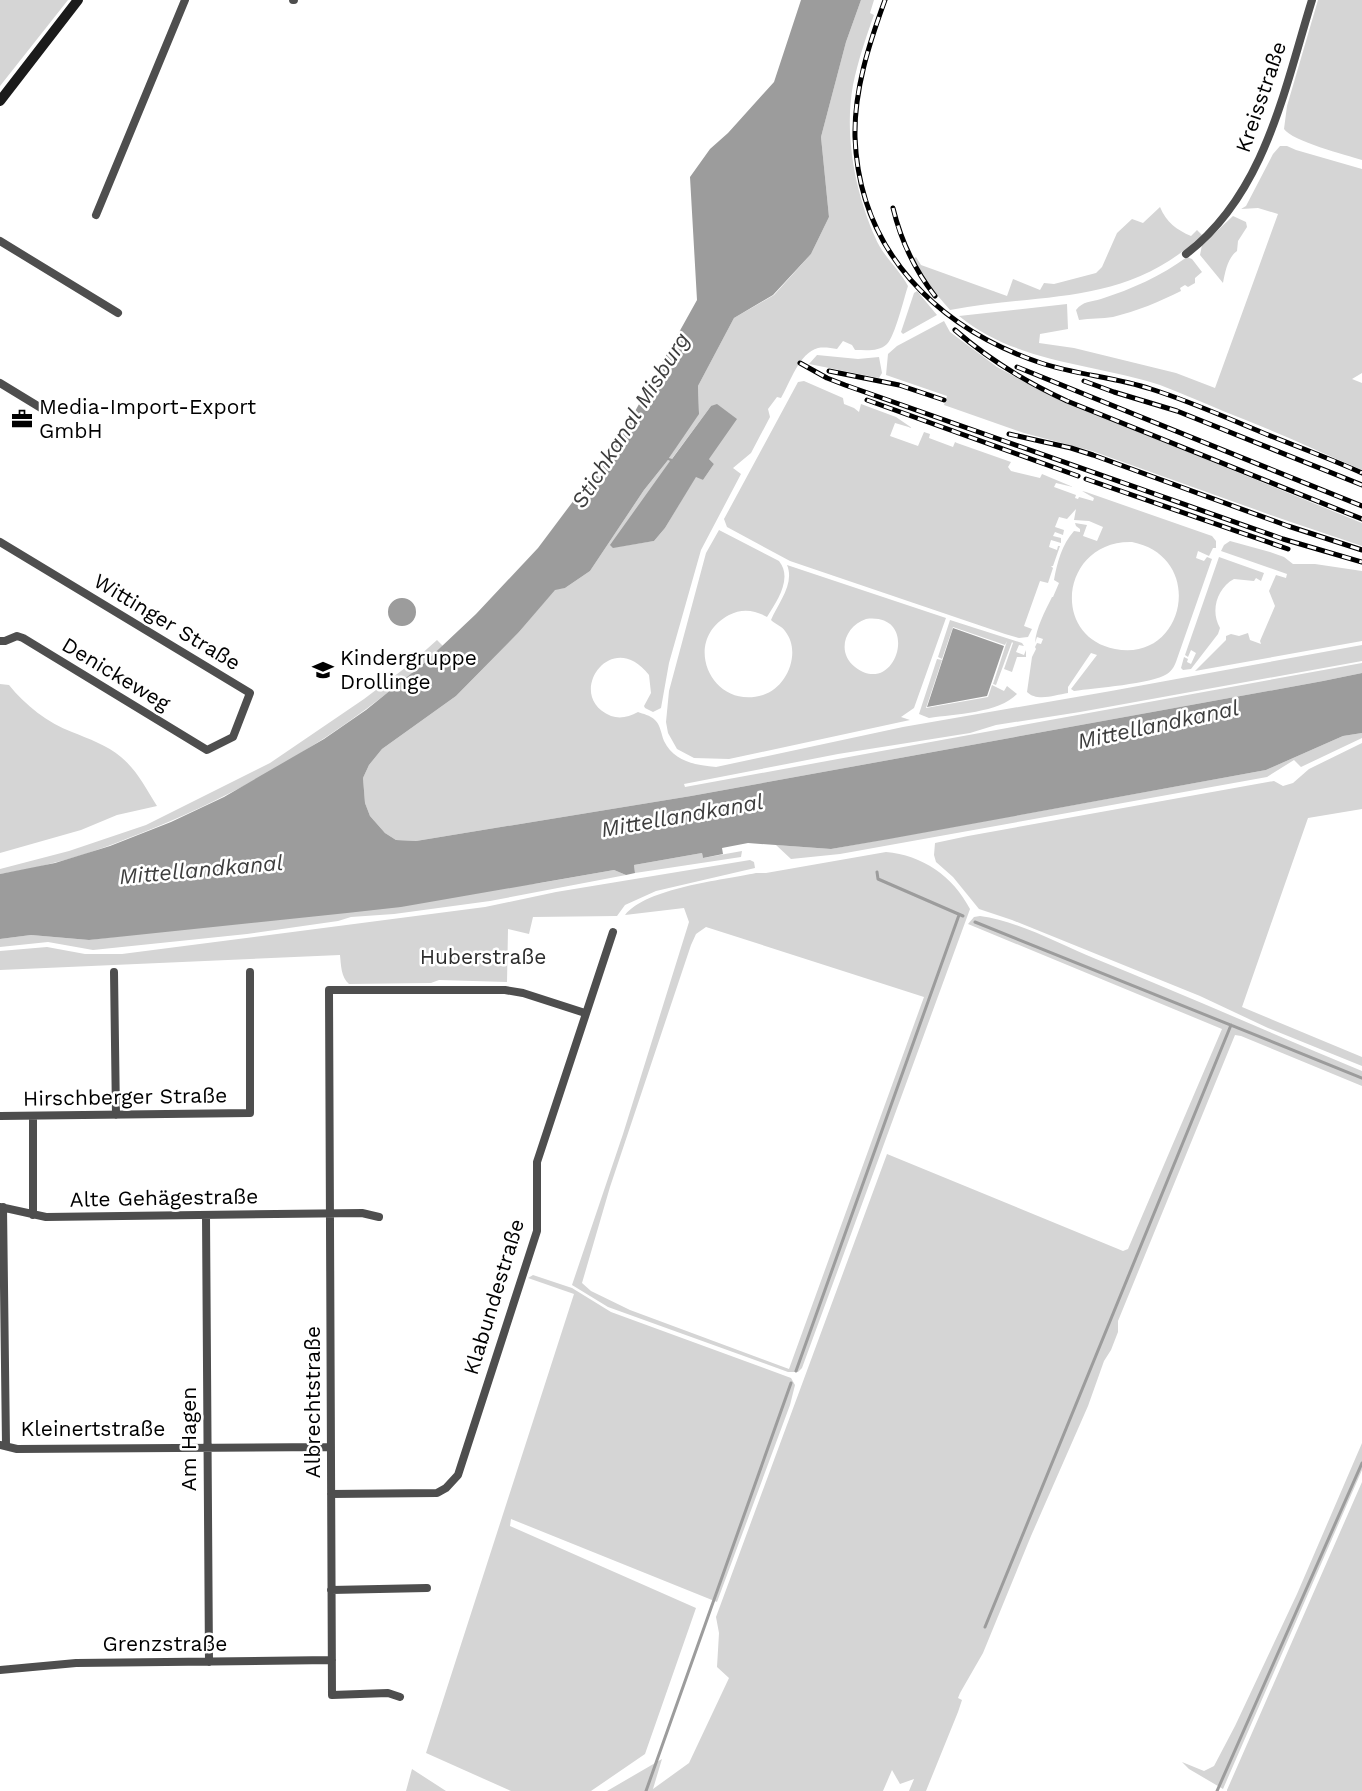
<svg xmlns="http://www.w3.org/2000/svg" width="1362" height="1791" font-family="'Work Sans',sans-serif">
<rect width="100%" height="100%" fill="#fff"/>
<path fill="#d5d5d5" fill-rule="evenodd" d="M0 0H68L0 86Z
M861 0H874L870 13 874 15C866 37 858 61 853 85 844 135 855 191 875 237 882 255 899 269 908 286 904 298 895 336 887 344 879 352 866 350 855 350L852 345 843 341 837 349C831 348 824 347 818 348 799 353 790 383 781 398L777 397 768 409 770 417 751 453 733 468 741 474 701 550 669 663 661 708 653 712 645 708 644 706 651 693 649 675C611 625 563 697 611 716 620 719 629 717 638 712 643 714 650 715 655 720 661 726 661 734 664 741 674 762 696 765 716 767L903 727 1111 691 1362 645V661L1080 712 996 725 970 733 838 754 684 784 685 787 1362 663V673L1323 681 691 796 416 841 396 840 385 833 370 816 365 803 363 778 369 765 382 749 456 696 519 632 555 589 565 588 590 571 644 490 668 460 671 461 627 524 616 547 654 541 665 528 696 476 703 480 714 464 709 459 711 406 671 460 669 458 699 411 698 386 734 318 774 295 811 254 829 217 821 137 846 42Z
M1318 0H1362V160C1346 155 1292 141 1284 129L1287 106Z
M1280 146H1287L1296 150 1362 169V373L1352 379 1362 383V470C1316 450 1270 429 1223 411 1202 402 1181 393 1160 385 1093 363 1016 363 959 316L1067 304 1068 329 1040 334 1039 343 1074 348 1176 373 1215 388 1278 214 1258 208 1241 209 1246 206 1273 154Z
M1160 207C1166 222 1177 230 1191 236L1197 230 1202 235C1126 307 1044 292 950 310L925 281 913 259 916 257 921 265 1007 296 1013 279 1040 290 1044 283 1054 284 1096 273 1102 267 1117 233 1132 219 1143 223Z
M1233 216 1246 222 1247 227 1238 241 1237 251C1228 257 1225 272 1223 283L1200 255 1202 245Z
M1187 257 1192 259 1202 272 1195 278V283L1188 287 1185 285 1180 288 1181 291C1159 302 1137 311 1113 317 1102 319 1090 318 1079 320L1076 310C1083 301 1091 302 1101 299 1132 289 1161 276 1187 257Z
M917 291 937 315 903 334 901 332 914 293Z
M944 321 950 332 997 367 1053 397 1362 523V546L1282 519 1092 451 1024 433 944 405 947 396 886 375 888 354 897 346Z
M817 355 858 359 879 357 882 373 879 378 809 364Z
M804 381 843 398 844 404 854 408 859 412 861 404 896 417 912 428 895 423 890 436 918 446 924 432 930 434 929 438 953 447 955 442 957 443 1011 462 1008 467 1011 471 1040 478 1042 474 1073 487 1056 483 1054 487 1076 495 1075 498 1078 499 1079 497 1093 501 1094 498 1082 491 1086 492 1212 536 1216 541V548H1213L1209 556 1198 551 1196 558 1204 561 1207 557 1212 559 1177 659C1175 665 1173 670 1167 674 1152 684 1094 688 1074 691L1071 689 1097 655 1091 653 1068 687V693C1055 695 1037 702 1027 692L1032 657 1036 649 1035 647 1037 643 1041 644 1043 639 1037 637 1035 643C1036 628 1045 611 1052 597H1053L1059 583 1054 580C1057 563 1062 544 1074 531L1080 532V529L1076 526 1075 523 1087 525 1083 536 1097 541 1103 527 1089 521 1074 520 1076 509 1067 519 1059 517 1055 527 1064 530 1063 535 1055 532 1053 536 1061 538V543L1051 540 1049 547 1057 550 1058 546H1060L1053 566H1051L1053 568 1048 583 1040 581 1024 626 1032 629 1028 637 1019 638 1005 634 790 561 727 527 724 519 798 382ZM1132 542C1207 557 1185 663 1115 649 1049 636 1062 540 1132 542Z
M719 530 779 561C793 578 777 601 767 617 755 610 742 608 729 615 680 641 712 711 763 695 787 688 802 652 785 631 782 626 775 624 771 620 778 603 795 584 787 565L946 618 914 708 901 717 910 720 729 759 694 758 677 749 668 733 666 722 669 691 706 553ZM866 619C922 612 896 699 855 667 836 652 845 626 866 619Z
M1230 541 1270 552 1284 557 1293 564H1315L1362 571V641L1195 671 1226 640V636L1231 634 1239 636 1248 633 1250 640 1261 644 1260 641 1275 606 1269 591 1276 575 1286 578 1287 574 1221 551 1224 545Z
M1219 557 1264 573 1261 581 1256 578 1254 581 1234 579C1217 588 1210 611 1220 628L1218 634 1191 669 1183 670 1181 668 1184 657 1188 659 1187 662 1191 664 1196 653 1191 650 1188 657 1185 655Z
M950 620 1022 643 1024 646 1019 645 1016 652 1024 655 1026 650V657H1017L1012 672 1004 669 1013 643 1012 642 996 685 993 684 1007 641 1005 645 953 627 942 659 938 657Z
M437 640 443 646C354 727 251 790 139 834 111 845 83 856 53 863 36 868 18 871 0 874V869L69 851 146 825 270 763 364 699 409 665Z
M937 659 942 660 926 708 988 697 992 685 1004 691 1007 686 1017 694C999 713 955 714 929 718L919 714Z
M0 684 9 685C25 705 48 723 72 732 89 739 107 745 121 757 137 770 146 789 157 806L117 815 81 830 0 853Z
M1362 733V738L1301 767 1294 760 1267 777 840 854 791 859 776 845 831 849 1266 770 1343 736Z
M1362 743V809L1308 818 1242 1007 1362 1057V1066L1268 1028 1200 996 1012 920 979 909 953 877 936 862 934 855 935 843 968 836 1274 781 1283 786 1293 783 1309 769Z
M742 851 741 857 635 873 634 865 702 853 703 858Z
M886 852C922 855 953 876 970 909L802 1368 798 1372H788L608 1307 572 1285 623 1134 689 922 684 908 625 915C646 888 723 880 756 873H766ZM706 927 924 997 789 1369 630 1310 591 1291 582 1283 610 1187 691 945 696 934Z
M750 860 754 862 755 868 656 891 625 905 617 916 533 917 529 934 508 929 507 982 439 980 431 983 349 984C341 977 341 965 340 955L0 970V951L47 947 85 954H122L485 907 556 892Z
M614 870 626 875 490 901 394 914 351 917 338 921 247 934 93 950 48 942 0 947V939L31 935 89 940 540 883Z
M980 916C1018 921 1060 944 1096 959 1185 995 1273 1034 1362 1071V1086L1241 1036 1235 1035 1118 1321V1332L1111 1350 1104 1361 1088 1406 1031 1536 983 1653 960 1693 958 1698 962 1700 958 1712 926 1791H909L914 1779 900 1784 892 1770 883 1791H607L662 1759 653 1789 689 1763 729 1678 717 1667 719 1633 716 1617 887 1154 1123 1251 1128 1249 1222 1029 968 924 974 917Z
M533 1275 572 1288 611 1312 791 1378 795 1385 790 1405 717 1602 511 1519 510 1526 696 1608 645 1754 591 1791H511L426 1753 574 1294 528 1278Z
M1362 1443V1470L1223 1789 1189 1769 1182 1762 1204 1771 1214 1766 1235 1726 1297 1594Z
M1362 1482V1791H1227V1790Z
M412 1769 446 1791H406Z"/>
<path fill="#9c9c9c" d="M801 0H861L846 42 821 137 829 217 811 254 773 295 734 318 698 386 699 414 669 458 672 459 711 406 717 404 737 419 709 459 714 464 703 480 696 477 665 528 654 541 613 548 610 545 670 461 668 460 644 490 590 571 565 588 555 590 519 632 456 696 382 749 369 765 363 778 365 803 370 816 385 833 396 840 416 841 691 796 1323 681 1362 673V733L1343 736 1266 770 889 839 831 849 748 843 722 848 723 854 703 858 702 853 634 865 635 873 626 875 614 870 401 907 347 913 89 940 31 935 0 939V874L55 863 110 846 171 822 224 797 324 739 366 710 423 664 476 614 538 548 619 440 697 300 690 177 710 149 728 133 774 82Z
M388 612a14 14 0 1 1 28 0a14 14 0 1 1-28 0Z
M953 628 1004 646 987 696 927 707Z"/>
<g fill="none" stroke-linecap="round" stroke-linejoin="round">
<path stroke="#9c9c9c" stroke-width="3" d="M877 872 878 879 963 916
M975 922 1362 1078
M796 1371 959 915
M985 1627 1231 1025
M646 1791 791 1383
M1217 1791 1362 1463"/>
<path stroke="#4e4e4e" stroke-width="8" d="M293 0H294
M96 215 185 0
M0 241 118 313
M1186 254C1265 194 1284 90 1312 0
M0 383 46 411
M0 542 250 693 233 737 207 750 23 638 17 636 5 641H0
M114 972 116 1115
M0 1116 250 1113V972
M0 1207 46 1217 362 1213 379 1217
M3 1207 6 1445
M33 1215V1116
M206 1216 209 1662
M0 1445 17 1449 331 1447
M331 1494 437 1493 446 1488 458 1475 537 1231V1162L613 932
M331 1590 427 1588
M0 1670 76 1663 332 1660
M400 1697 388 1693 332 1695 329 990H505L523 993 585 1013"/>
<path stroke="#1b1b1b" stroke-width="10" d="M0 101 78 0"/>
<defs>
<path id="rail" d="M885 0C869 44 854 90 855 137 859 251 937 328 1041 363 1077 375 1115 377 1151 389 1189 401 1225 417 1261 432 1295 446 1329 458 1362 473
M893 208C901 241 914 269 935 296
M955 330C988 359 1026 382 1067 401L1362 519
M800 363 827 378 845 385 1283 539 1362 562
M1017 367 1362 506
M829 371 899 385 944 400
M1084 381 1114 392 1177 411 1362 485
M867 400 1078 476
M1009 434 1071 448 1093 455 1288 526 1362 550
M1086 479 1288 549"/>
</defs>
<use href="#rail" stroke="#000" stroke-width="5"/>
<use href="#rail" stroke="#fff" stroke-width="3" stroke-dasharray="9" stroke-linecap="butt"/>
</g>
<defs>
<symbol id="office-bare" viewBox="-9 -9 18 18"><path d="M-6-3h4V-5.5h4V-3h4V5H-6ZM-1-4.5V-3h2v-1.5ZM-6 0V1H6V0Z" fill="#000" stroke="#fff" stroke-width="2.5" paint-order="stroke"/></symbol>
<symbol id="school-bare" viewBox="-9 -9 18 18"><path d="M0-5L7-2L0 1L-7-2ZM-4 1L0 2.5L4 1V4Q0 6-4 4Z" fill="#000" stroke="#fff" stroke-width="2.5" paint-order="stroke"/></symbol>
</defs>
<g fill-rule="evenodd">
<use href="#office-bare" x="7" y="404" width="30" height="30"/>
<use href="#school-bare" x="308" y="655" width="30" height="30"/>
</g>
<g text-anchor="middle" stroke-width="5" stroke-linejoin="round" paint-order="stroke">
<g font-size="21" fill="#000" stroke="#fff">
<text transform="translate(1261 97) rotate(-71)" y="7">Kreisstraße</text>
<text transform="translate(167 622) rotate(31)" y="7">Wittinger Straße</text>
<text transform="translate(116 674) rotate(31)" y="7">Denickeweg</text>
<text transform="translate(125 1097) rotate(-1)" y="7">Hirschberger Straße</text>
<text transform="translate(164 1198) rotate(-1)" y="7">Alte Gehägestraße</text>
<text transform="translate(494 1297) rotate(-73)" y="7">Klabundestraße</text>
<text transform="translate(313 1402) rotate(-90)" y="7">Albrechtstraße</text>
<text x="93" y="1436">Kleinertstraße</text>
<text transform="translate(189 1439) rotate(-90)" y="7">Am Hagen</text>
<text x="165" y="1651">Grenzstraße</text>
</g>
<g font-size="21" fill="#000" stroke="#fff" text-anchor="start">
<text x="39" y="414">Media-Import-Export<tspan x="39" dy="24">GmbH</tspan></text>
<text x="340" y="665">Kindergruppe<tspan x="340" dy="24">Drollinge</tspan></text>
</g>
<g font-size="21" fill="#2c2c2c" stroke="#fff">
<text x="483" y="964">Huberstraße</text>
</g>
<g font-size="22" font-style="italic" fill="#3d3d3d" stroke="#fff">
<text transform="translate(630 420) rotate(-58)" y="8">Stichkanal Misburg</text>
<text transform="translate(1158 724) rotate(-12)" y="8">Mittellandkanal</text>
<text transform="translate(682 815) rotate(-10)" y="8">Mittellandkanal</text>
<text transform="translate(201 869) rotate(-5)" y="8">Mittellandkanal</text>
</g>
</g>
</svg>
